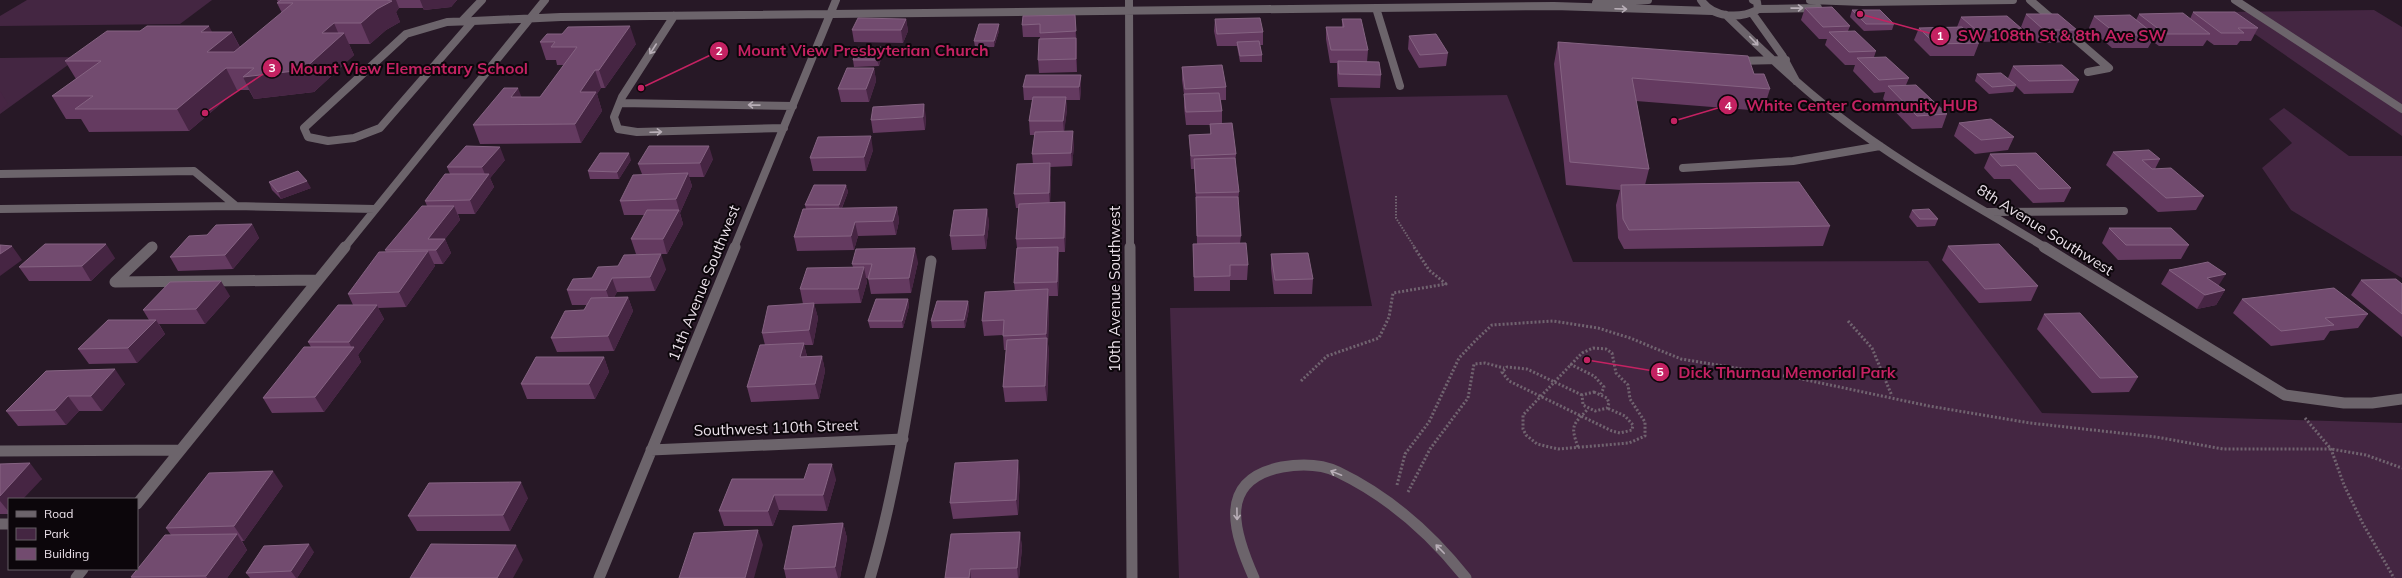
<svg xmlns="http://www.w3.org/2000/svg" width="2402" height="578" font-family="Mulish,sans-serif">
<rect width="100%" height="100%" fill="#271826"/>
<path fill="#442642" d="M27 0H212L180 24 0 26V16Z
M2374 10 2402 27V136L2223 12Z
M79 57 0 114V58Z
M1507 95 1573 262 1928 261 2042 413 2402 423V578H1179L1170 308 1372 306 1330 98Z
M2284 108 2349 156H2402V278L2291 210 2262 168 2292 143 2269 119Z"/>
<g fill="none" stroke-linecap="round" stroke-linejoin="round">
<path stroke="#716470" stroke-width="2" stroke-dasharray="1.5 1.5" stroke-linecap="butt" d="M1396 196V218L1415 248"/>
<path stroke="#716470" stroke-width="3" stroke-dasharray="2 2" stroke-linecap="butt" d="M1848 321 1872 348 1892 396
M1593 348 1606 349 1612 353 1616 373 1628 385 1630 399 1645 422V436L1629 443 1558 449 1537 444 1526 435 1523 429V415L1582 353Z
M1570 364 1594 376 1604 387 1601 394
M1301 381 1327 356 1379 338 1389 317 1393 293 1446 284 1429 270 1414 247
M1594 392 1607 398 1609 403 1607 408 1595 411 1583 405 1582 395Z
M1582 395 1527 369 1507 367 1502 372 1509 381 1612 431 1620 433 1632 430 1633 425 1625 416 1607 408
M2305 418 2331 449 2344 485 2363 524 2394 578
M1578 447C1570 425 1573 425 1588 409
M1397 485 1405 454 1429 422 1459 358 1477 339 1492 325 1553 321 1598 328 1630 338 1681 359 1797 378 1929 406 2030 423 2156 437 2223 449H2331L2366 455 2402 468
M1408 492 1430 449 1468 398 1474 364 1485 363 1504 368"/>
<path stroke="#6c646b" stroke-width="8" d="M1129 0 1130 248
M1701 0C1713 18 1739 19 1757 10
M1753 0 1757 2 1758 9
M1810 0 1863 2 2013 0
M2030 0 2109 68 2088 72
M2235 0 2402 109
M1596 3 1648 0
M1376 8 1400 86
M1758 9 1818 8
M1752 13 1782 55 1796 81
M1726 15C1762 50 1797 84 1836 114 1901 165 1976 205 2046 248
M674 16 622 97 614 117 618 129 637 132 784 128
M462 21 482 0
M473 21 380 128 354 138 328 141 308 137 304 128 406 34 447 22Z
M473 21 561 17 1554 6 1712 11
M1736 61 1786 60
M620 103 793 106
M1683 168 1793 161 1880 146
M0 174 194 171 236 206
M0 209 236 206 375 209
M1988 212 2124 211
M151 248 153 246
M344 248 545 0
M734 248 836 0"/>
<path stroke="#6c646b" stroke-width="11" d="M152 247 115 282 318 280
M1130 247 1132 578
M2044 247 2285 395 2344 403H2372L2402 399
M651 450 903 439
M0 451 180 450
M137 504 345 247
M0 524H9
M76 578 83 569
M599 578 735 247
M870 578C900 475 914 367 931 261
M1254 578C1234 533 1216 480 1282 467 1300 464 1321 464 1338 472 1388 496 1432 535 1466 578"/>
</g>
<path fill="#643a60" d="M277 0H457L451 7 424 10 423 8H399L396 12 400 22 386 30 370 44H349L354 55 314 92 254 99 249 90H237L189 131 89 132 81 119H66L52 96 76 79 65 61 232 32 240 47 282 13 277 3 278 2Z
M1805 8 1850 26 1848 31 1876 51 1874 57 1909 78 1906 85 1947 114 1942 128 1912 129 1883 99 1885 92 1874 93 1853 71 1855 65H1845L1825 45 1827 39H1819L1801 20Z
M1852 10 1894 24 1892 30 1864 31 1850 17Z
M2193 12 2258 28 2251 41H2240L2237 45H2214L2207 40 2203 46H2159L2152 41 2148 48H2112L2089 28 2094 16 2136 20 2139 14 2190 19Z
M2026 14 2077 30 2071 42 2038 43 2021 27Z
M1075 15 1077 51V72L1039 73 1038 60 1040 37H1023L1022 25Z
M1961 17 2022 29 2016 41 1979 42V43L1974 56H1930L1914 40 1919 28 1957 27Z
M906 19 908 31 903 43 854 42 852 30Z
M1215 19 1263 32V45H1260L1262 55V62H1240L1237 46H1217L1214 31Z
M1342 19 1368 50 1367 62 1381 75 1380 88 1338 87 1337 74V63H1330L1326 39V27H1342Z
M999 24V31L994 47H975L974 41Z
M1409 36 1448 53 1446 66 1419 68 1408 49Z
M540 42 636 44 605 88H601L597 94 602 111 581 143 480 144 473 125 522 97H540L564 65H557L556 60H546Z
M1558 42 1770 89 1763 111 1636 101 1649 169 1645 185 1830 226 1823 246 1624 249 1618 238 1616 205 1620 190 1566 185 1554 64Z
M881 47 882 54 879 66 854 67 853 60Z
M2013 66 2079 80 2073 93 2024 94 2016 86 2013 92 1989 94 1975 81 1977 74 2008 78Z
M1182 67 1226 87V100H1221L1222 111V124L1236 154 1235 165 1239 192 1238 203 1241 236 1240 243 1248 265 1247 280H1230V291H1194L1193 244H1197L1196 202 1194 169H1191L1189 135 1210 134V125H1186L1184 107V94L1182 80Z
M874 68 876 81 869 102H841L838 89Z
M1081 75V88L1080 100H1066L1067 110 1064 131 1074 145 1072 166 1050 167 1051 177 1050 202H1065L1066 216 1065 252H1059V261L1058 296H1049V304L1048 344 1049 353 1047 401 1005 402 1003 387 1006 350H1004L1003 335 984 336 982 321 1015 291 1014 283 1017 248 1016 239 1019 208H1016L1014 194 1033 164 1032 154 1035 135H1030L1029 121 1032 100H1024L1023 87Z
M926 117 925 130 873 133 871 120Z
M1959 123 2014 137 2008 150 1975 154 1954 136Z
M873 150 866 171H813L810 158Z
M2113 152 2160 159 2155 169 2204 196 2196 210 2158 212 2106 165Z
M1990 154 2071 188 2064 202 2033 203 2010 179H1994L1984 168Z
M713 159 704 177H689L692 186 680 213 683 224 667 254H636L631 239 645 215H624L620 201 642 174 638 164Z
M505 160 490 178 494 187 475 214H458L460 220 445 239 451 253 443 264H434L435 266 406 307 378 308 384 319 358 355 361 362 324 412 272 413 263 398 311 347 308 342 353 305 348 294 386 252 385 250 427 206 425 201 450 174 447 167Z
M631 160 619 179H590L588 171Z
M269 182 311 188 281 199 272 190Z
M846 185 848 192 842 208 897 207 899 221 896 235 858 236 854 250 797 251 794 237 806 209 805 205Z
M987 209 989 223 986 249 952 250 950 236Z
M1912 210 1938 219 1935 226 1917 227 1909 217Z
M252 224 259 238 233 269 178 271 170 257 207 235Z
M2109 228 2189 245 2181 259 2118 260 2102 243Z
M1948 246 2038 286 2031 301 1979 303 1942 260Z
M1271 254 1313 279 1312 294H1274L1271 269Z
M115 258 91 281H29L19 267Z
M918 262 911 293 871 294 868 278H866L867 282 861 303 814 304 818 318 813 345H804L807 356H822L825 371 819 399 751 402 747 387 765 345 762 333 803 304 800 289 853 267 852 264Z
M666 269 655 291 617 292 614 297H628L633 311 614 351 557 352 551 338 584 310 587 305H572L567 290 592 278Z
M2169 270 2218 286 2225 290 2216 305 2197 309 2161 284Z
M2361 280 2402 284V337L2351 295Z
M230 296 205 324H159L165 334 137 363 89 364 78 349 149 320 143 310Z
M908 299 909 306 903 328H870L868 321Z
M2242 299 2368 314 2358 328 2330 331 2324 340 2271 346 2233 313Z
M968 301 969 309 965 328H932L931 321Z
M2044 314 2138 377 2129 392 2092 393 2037 329Z
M604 357 609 372 595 399H527L521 384Z
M46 371 125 384 102 411H79L66 425 18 426 6 411Z
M0 464 42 479 9 499V514H0Z
M1020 476 1018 515 953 519 950 503Z
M732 479H836L827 511 779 510 773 526H724L719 511Z
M283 486 244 541H242L247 550 227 578H132L131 577 171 535 166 528Z
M528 498 510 531H417L408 516Z
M843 523 847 538 840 578H786L784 569Z
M1020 532 1022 548 1019 578H945Z
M314 552 297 578H250L246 573Z"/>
<path fill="#462543" d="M380 0H396L399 8 396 12 400 22 386 30 370 44 361 23Z
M420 0H457L451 7 424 10Z
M1075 15 1077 51V72L1076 59V43Z
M906 19 908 31 903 43 901 30Z
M334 23 340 37 344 33 354 55 314 92 254 99 243 77 322 33Z
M999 24V31L994 47V41Z
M209 26 218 43 232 32 243 54 226 68 237 90 189 131 177 109 207 52 201 32Z
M630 26 636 44 605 88 599 70Z
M881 47 882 54 879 66 877 60Z
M874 68 876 81 869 102 866 89Z
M595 70 601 88 597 94 602 111 581 143 575 124 580 92Z
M1081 75V88L1080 100 1079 87Z
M518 88 525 106 511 97Z
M0 91 8 104 0 111Z
M1066 97 1067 110 1064 134 1063 121Z
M924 104 926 117 925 130 923 117Z
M1073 131 1074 145 1072 166 1071 153Z
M871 136 873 150 866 171 864 157Z
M709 146 713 159 704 177 700 163Z
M500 147 505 160 490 178 494 187 475 214 470 200 486 177 482 167Z
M629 153 631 160 619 179 617 172Z
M1050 163 1051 177 1050 207 1049 193Z
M688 173 692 186 680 213 676 199Z
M307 181 311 188 281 199 278 192Z
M846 185 848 192 840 212 839 205Z
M1065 202 1066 216 1065 252 1064 238Z
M454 206 460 220 445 239 451 253 443 264 436 250 428 239Z
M897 207 899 221 896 235 893 221Z
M987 209 989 223 986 249 984 235Z
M679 210 683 224 667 254 663 239Z
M855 222 858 236 854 250 851 236Z
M252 224 259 238 233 269 225 255Z
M106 244 115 258 91 281 82 266Z
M12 246 22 260 0 276V254Z
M1058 247 1059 261 1058 296 1057 282Z
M915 248 918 262 911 293 909 278Z
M428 251 435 266 406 307 399 292Z
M661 254 666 269 655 291 650 277Z
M864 267 867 282 861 303 858 289Z
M2226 274 2217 288 2207 278Z
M612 278 617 292 611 304 606 290Z
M221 281 230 296 205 324 196 309Z
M1048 289 1049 304 1048 344 1049 353 1047 401 1045 386 1047 343 1046 334Z
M2225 290 2216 305 2197 309 2205 295Z
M628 297 633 311 614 351 608 336Z
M908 299 909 306 903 328 902 321Z
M968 301 969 309 965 328 964 320Z
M814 303 818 318 813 345 809 330Z
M377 305 384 319 358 355 361 362 324 412 315 397 352 349 349 342Z
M156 320 165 334 137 363 128 348Z
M804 343 807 358 800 357Z
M822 356 825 371 819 399 815 384Z
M604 357 609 372 595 399 589 384Z
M115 369 125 384 102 411 91 396Z
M68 396 79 411 66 425 55 410Z
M1018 460 1020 476 1018 515 1016 500Z
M30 463 42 479 23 499H9V512L0 501V496Z
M832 464 836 479 827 511 823 495Z
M273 471 283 486 244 541 234 526Z
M521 482 528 498 510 531 503 515Z
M774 495 779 510 773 526 768 511Z
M843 523 847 538 840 578H838L835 567Z
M758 530 763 545 754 578H745Z
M1020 532 1022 548 1019 578H1018L1017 568Z
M237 534 247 550 227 578H207L206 576Z
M309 544 314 552 297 578H296L291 571Z
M516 545 523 560 513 578H497Z
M970 569 971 578H969Z"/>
<path fill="#724b6f" stroke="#856382" d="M281 0H386L392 1 377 9 361 23H334L322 33H344L303 70 243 77 254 68H226L177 109H75L93 96H52L101 61H65L107 31H140L147 26H209L201 32H232L207 52H234L293 3H277Z
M1832 7 1850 26 1823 27 1805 8Z
M1852 10H1880L1894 24H1866Z
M2193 12H2235L2258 28H2238L2244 33H2221Z
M2183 13 2210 34H2165L2139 14Z
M2026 14H2058L2077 30H2044Z
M1075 15 1076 31 1040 33V24L1022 25 1023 16Z
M2130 15 2155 35H2118L2094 16Z
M2007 16 2022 29 1976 30 1961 17Z
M858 18 906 19 901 30H852Z
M1260 18 1263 32 1217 34 1215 19Z
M1342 19H1361L1368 50H1331L1326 27H1344Z
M979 24H999L994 41H974Z
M630 26 599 70H595L580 92H596L575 124 473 125 504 88H518L511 97H540L577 47H551L555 42H540L547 34H562L568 27Z
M1962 27 1979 43 1935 44 1919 28Z
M1855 31 1876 51 1849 52 1829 32Z
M1436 34 1448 53 1420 55 1409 36Z
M1076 38V59L1038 60 1039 39Z
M1259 41 1262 55 1240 56 1237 42Z
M1558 42 1748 56 1754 74H1764L1770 89 1632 78 1649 169 1570 162Z
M881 47 877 60H853L856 48Z
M1886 57 1909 78 1879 80 1857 58Z
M1338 61 1379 62 1381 75 1339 74Z
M1222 65 1226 87 1185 89 1182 67Z
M2062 65 2079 80 2029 81 2013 66Z
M847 68H874L866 89H838Z
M2001 73 2016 85 1992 87 1977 74Z
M1026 75H1081L1079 87H1023Z
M1916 85 1947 114 1917 116 1888 86Z
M1219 93 1222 111 1186 112 1184 94Z
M1033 97H1066L1063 121H1029Z
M924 104 923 117 871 120 873 107Z
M1991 119 2014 137 1981 140 1959 123Z
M1232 123 1236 154 1191 156 1189 135 1211 134 1210 124Z
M1073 131 1071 153 1032 154 1035 132Z
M871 136 864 157 810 158 818 137Z
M466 146 500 147 482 167H447Z
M649 146H709L700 163 638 164Z
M2149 150 2160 159 2142 160 2152 169 2171 168 2204 196 2166 198 2113 152Z
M600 153H629L617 172 588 171Z
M2036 153 2071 188 2039 189 2016 165 2001 166 1990 154Z
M1235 158 1239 192 1196 193 1194 159Z
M1050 163 1049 193 1014 194 1017 164Z
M298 171 307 181 278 192 269 182Z
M688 173 676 199 620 201 633 175Z
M445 174H489L470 200 425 201Z
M1799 182 1830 226 1629 230 1623 219 1621 185Z
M814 185H846L839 205H805Z
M1196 197H1238L1241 236H1197Z
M1065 202 1064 238 1016 239 1019 204Z
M422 206H454L428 239H445L436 250H385Z
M897 207 893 221 855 222 851 236 794 237 803 209Z
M987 209 984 235 950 236 954 210Z
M1929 209 1938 219H1920L1912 210Z
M647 210H679L663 239H631Z
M252 224 225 255 170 257 189 236 207 235 216 225Z
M2109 228H2171L2189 245H2126Z
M1246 243 1248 265H1230V276L1194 277 1193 244Z
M45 244H106L82 266 19 267Z
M1999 244 2038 286 1985 289 1948 246Z
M0 245 12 246 0 254Z
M1058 247 1057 282 1014 283 1017 248Z
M915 248 909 278 868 279 872 264H852L856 249Z
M428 251 399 292 348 294 379 252Z
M1308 253 1313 279 1275 280 1271 254Z
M661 254 650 277 612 278 606 290H567L573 279 592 278 598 267 618 266 624 255Z
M2208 262 2226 274 2207 278 2225 290 2205 295 2169 270Z
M864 267 858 289H800L807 268Z
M2396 279 2402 284V314L2361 280Z
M221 281 196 309 143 310 170 282Z
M2334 288 2368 314 2325 318 2334 325 2281 331 2242 299Z
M1048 289 1046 334 1003 336 1004 320 982 321 985 292Z
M628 297 608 336 551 338 565 311 584 310 591 298Z
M876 299H908L902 321H868Z
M937 301H968L964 320 931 321Z
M814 303 809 330 762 333 768 306Z
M338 305H377L349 342H308Z
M2080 313 2138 377 2100 378 2044 314Z
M108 320H156L128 348 78 349Z
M1047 338 1045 386 1003 387 1007 340Z
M804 343 800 357 822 356 815 384 747 387 760 345Z
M304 347H354L315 397 263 398Z
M536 357H604L589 384H521Z
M115 369 91 396H68L55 410 6 411 46 371Z
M1018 460 1016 500 950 503 955 463Z
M30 463 0 496V464Z
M809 464H832L823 495H774L768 511H719L732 479H804Z
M273 471 234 526 166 528 209 473Z
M521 482 503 515 408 516 429 483Z
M843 523 835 567 784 569 793 526Z
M758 530 745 578H679L694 533Z
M1020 532 1017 568 970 569 969 578H945L951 534Z
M237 534 206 576 131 577 165 535Z
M309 544 291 571 246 573 264 546Z
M431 544 516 545 497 578H410Z"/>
<defs><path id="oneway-shaft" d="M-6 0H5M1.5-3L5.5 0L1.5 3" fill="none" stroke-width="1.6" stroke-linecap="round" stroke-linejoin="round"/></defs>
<g stroke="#b8aeb7">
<use href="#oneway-shaft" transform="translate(1797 8) rotate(-1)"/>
<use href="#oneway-shaft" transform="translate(1621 9) rotate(2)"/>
<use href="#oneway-shaft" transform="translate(1754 41) rotate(46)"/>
<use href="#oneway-shaft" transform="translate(653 49) rotate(123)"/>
<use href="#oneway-shaft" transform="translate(754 105) rotate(-179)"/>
<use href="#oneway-shaft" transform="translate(656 132) rotate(-2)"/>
<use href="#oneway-shaft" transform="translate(1336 473) rotate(-158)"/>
<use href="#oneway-shaft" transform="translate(1237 514) rotate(89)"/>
<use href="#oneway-shaft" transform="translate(1440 549) rotate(-134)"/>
</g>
<g text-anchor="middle" stroke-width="4" stroke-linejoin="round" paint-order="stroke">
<g font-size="15" fill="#eae0e9" stroke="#0c060b">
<text transform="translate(2045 230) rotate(32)" y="5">8th Avenue Southwest</text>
<text transform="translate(704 283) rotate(-68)" y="5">11th Avenue Southwest</text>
<text transform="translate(1115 289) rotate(-90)" y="5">10th Avenue Southwest</text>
<text transform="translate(776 428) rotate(-2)" y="5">Southwest 110th Street</text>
</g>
</g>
<path fill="none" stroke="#c42262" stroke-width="1.5" d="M1860 14L1940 36M641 88L719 51M205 113L272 68M1674 121L1728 105M1587 360L1660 372"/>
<g fill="#c42262" stroke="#0c060b" stroke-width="1.5">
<circle cx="1860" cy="14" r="4"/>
<circle cx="641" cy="88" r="4"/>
<circle cx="205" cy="113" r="4"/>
<circle cx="1674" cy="121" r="4"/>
<circle cx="1587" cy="360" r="4"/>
<circle cx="1940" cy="36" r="10"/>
<circle cx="719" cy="51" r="10"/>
<circle cx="272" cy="68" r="10"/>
<circle cx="1728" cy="105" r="10"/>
<circle cx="1660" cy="372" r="10"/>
</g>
<g font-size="12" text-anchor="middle" font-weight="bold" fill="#fff">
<text x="1940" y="40">1</text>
<text x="719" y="55">2</text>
<text x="272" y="72">3</text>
<text x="1728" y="110">4</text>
<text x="1660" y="376">5</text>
</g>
<g font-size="16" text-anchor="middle" font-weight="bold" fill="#c42262" stroke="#0c060b" stroke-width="4" stroke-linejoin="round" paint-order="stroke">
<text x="2062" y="41">SW 108th St &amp; 8th Ave SW</text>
<text x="863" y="56">Mount View Presbyterian Church</text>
<text x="409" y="74">Mount View Elementary School</text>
<text x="1862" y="111">White Center Community HUB</text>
<text x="1787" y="378">Dick Thurnau Memorial Park</text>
</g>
<rect x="8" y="498" width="130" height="72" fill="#0c060b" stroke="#655d64"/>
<rect x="16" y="511" width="20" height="6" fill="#6c646b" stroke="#655d64"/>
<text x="44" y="518" font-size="12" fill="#eae0e9">Road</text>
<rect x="16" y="528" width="20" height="12" fill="#442642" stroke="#655d64"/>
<text x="44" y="538" font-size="12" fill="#eae0e9">Park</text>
<rect x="16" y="548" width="20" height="12" fill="#724b6f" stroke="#655d64"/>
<text x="44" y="558" font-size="12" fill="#eae0e9">Building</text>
</svg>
